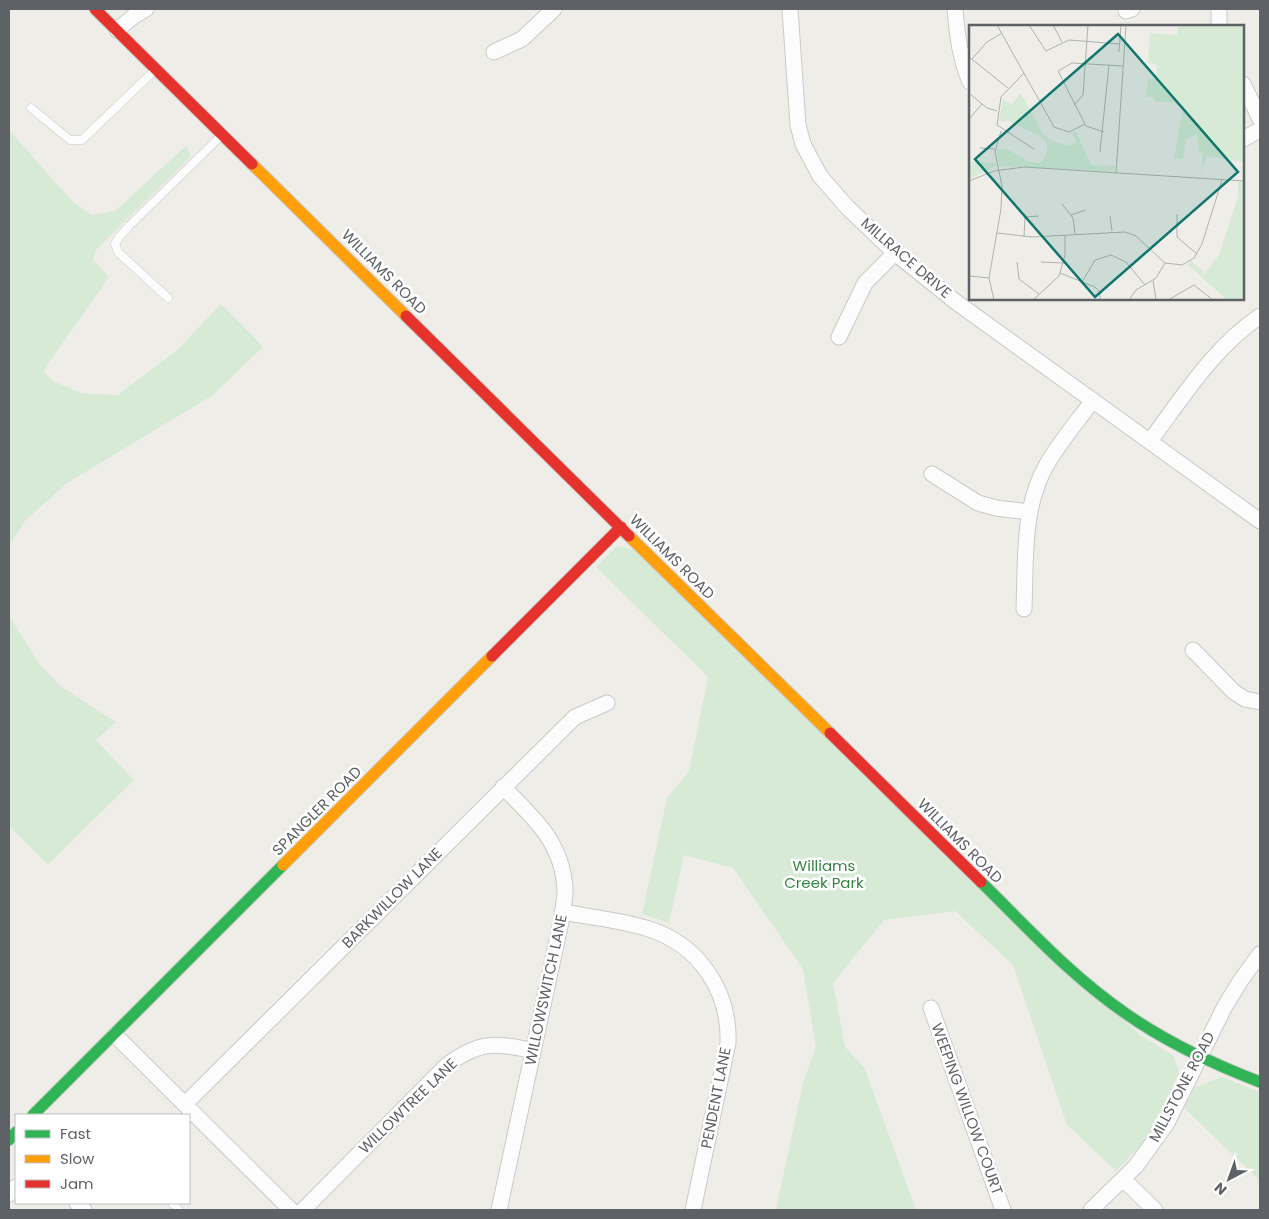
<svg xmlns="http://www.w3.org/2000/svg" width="1269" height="1219" font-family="Poppins,sans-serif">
<rect width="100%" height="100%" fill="#eeede8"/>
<path fill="#d6ead6" d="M9 130 72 201 92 215 115 211 186 146 191 156 96 250 93 259 109 277 43 371 53 381 81 393 118 395 176 351 221 304 263 347 213 395 67 483 25 521 9 546Z
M617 546 635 550 1140 1035 1173 1055 1179 1072 1170 1094 1144 1142 1116 1171 1067 1125 1013 965 955 911 884 920 833 983 845 1047 865 1069 916 1210H776L803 1083 816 1047 803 969 733 868 684 855 669 923 642 914 667 798 689 771 708 677 596 567Z
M9 616 40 665 60 686 116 722 96 740 134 780 48 865 10 827 9 828Z
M1221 1077 1260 1092V1181L1184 1108 1195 1087Z"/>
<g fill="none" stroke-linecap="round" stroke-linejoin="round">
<defs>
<path id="lane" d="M31 108 70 140H82L155 70
M168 298 118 252 115 244 119 237 129 226 221 136
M172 1203 179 1210"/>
<path id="street" d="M790 9 798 125 803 144 820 176 847 207 895 253 956 302 1260 521
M955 9C957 35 960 58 970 82
M1126 11 1132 9
M1219 26V9
M117 30 134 16 146 9
M494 52 522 39 554 9
M1243 84 1260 119
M1243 139 1260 130
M839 337 865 283 895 253
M1150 441C1183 397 1213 348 1260 316
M932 474 978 503 996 508 1030 512
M1024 609C1026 562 1022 508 1046 466 1058 444 1078 421 1093 400
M1193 650 1234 692 1245 699 1260 702
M562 912C591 917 621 920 649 929 699 945 730 991 728 1043L693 1210
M931 1008 1003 1210
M115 1035 291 1210
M185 1104 575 717 607 703
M1123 1179 1155 1210
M9 1194 16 1187
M77 1203 84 1210
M303 1210 447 1065C479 1041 496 1042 533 1051
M499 1210 562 917C563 908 565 899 565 890 563 843 534 818 503 787
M1091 1210 1136 1166 1167 1123 1225 1006 1241 980 1260 954"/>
<path id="fast" d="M981 882C1027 927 1071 976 1125 1013 1166 1042 1213 1064 1260 1082
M33 1115 283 865
M9 1140 16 1132"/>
<path id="slow" d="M252 164 406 316
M629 536 830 733
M283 865 492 656"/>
<path id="jam" d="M95 9 252 164
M406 316 629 536
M492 656 621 527
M830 733 981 882"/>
</defs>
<use href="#lane" stroke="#cacac9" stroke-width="9"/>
<use href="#street" stroke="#cacac9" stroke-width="17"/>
<use href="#fast" stroke="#cbcbca" stroke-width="13"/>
<use href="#slow" stroke="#cbcbca" stroke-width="13"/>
<use href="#jam" stroke="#cbcbca" stroke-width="13"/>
<use href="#lane" stroke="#fcfcfc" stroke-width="8"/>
<use href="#street" stroke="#fcfcfc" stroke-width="15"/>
<use href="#fast" stroke="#30b455" stroke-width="11"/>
<use href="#slow" stroke="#ff9f0a" stroke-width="11"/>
<use href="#jam" stroke="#e5322d" stroke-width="11"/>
</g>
<g text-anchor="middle" stroke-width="5" stroke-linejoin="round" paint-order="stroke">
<g font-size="15" fill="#5e6166" stroke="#fff">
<text transform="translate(906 258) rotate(41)" y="5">MILLRACE DRIVE</text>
<text transform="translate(384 272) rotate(45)" y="5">WILLIAMS ROAD</text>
<text transform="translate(672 557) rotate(45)" y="5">WILLIAMS ROAD</text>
<text transform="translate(317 811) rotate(-45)" y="5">SPANGLER ROAD</text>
<text transform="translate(960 841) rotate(45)" y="5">WILLIAMS ROAD</text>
<text transform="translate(392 898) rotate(-45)" y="5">BARKWILLOW LANE</text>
<text transform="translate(546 990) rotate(-78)" y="5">WILLOWSWITCH LANE</text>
<text transform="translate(1182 1087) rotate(-62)" y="5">MILLSTONE ROAD</text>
<text transform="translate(716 1098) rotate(-79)" y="5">PENDENT LANE</text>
<text transform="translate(408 1106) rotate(-44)" y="5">WILLOWTREE LANE</text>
<text transform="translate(967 1109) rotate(70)" y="5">WEEPING WILLOW COURT</text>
</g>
<g font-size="15" fill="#368542" stroke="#fff">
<text x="824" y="871">Williams<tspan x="824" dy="17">Creek Park</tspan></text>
</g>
</g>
<g transform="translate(969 25)">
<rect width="275" height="275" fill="#eeede8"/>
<path d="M209 0H275V137L238 131 232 148 234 128 230 126 228 109 217 114 214 134 205 133 214 84 207 78 185 76V72H177L179 54H187L188 39 179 38 181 8 208 10ZM52 68 74 109 83 116 101 121 108 117 103 108 107 107 122 140 146 141V146L30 141 28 124H38L60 137 71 138 78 130V118L71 111 40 96H30L34 74 42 80ZM0 137 26 138 27 141 0 154ZM269 157H275V275H258L218 239 222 236 236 248 250 230 269 172Z" fill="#d6ead6"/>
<path fill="none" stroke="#b0b1b0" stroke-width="1" d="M28 0 85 102 100 107 116 99M60 0 77 26 100 15 150 19M84 0 93 17M150 27 152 0M0 32 39 63M3 34 18 17 33 8M55 48 32 72 28 100 65 124M0 68 18 83 28 86M105 80 114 70 119 0M0 94 13 79M135 107 117 101 89 46 103 38 154 41M11 123 26 124M131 127 140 40M147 148 157 0M0 156 25 146 55 142 275 156M0 161V189M93 179 104 193 106 209M208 189V212L228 229M102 190 117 185M141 191 143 206M28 208 63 212 156 207 167 211 196 238 213 240 225 233 233 219 253 155M55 212 56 192 70 191M48 237 50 254 70 269M72 237 95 238M91 248 126 262 131 267V275M0 251 20 253M184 255 187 275M113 257 126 235 142 230 157 237 176 260M25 275 20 253 32 184 33 161 26 127 32 106M64 275 90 251 96 230V210M160 275 167 265 187 253 196 238M199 275 225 260 244 275"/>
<path fill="#0f766e" fill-opacity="0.15" stroke="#0f766e" stroke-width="2.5" d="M149 9 269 147 126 272 6 134Z"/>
<rect width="275" height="275" fill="none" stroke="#5e6166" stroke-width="2.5"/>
</g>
<rect width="1269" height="1219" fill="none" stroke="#5e6166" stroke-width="20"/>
<rect x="15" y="1114" width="175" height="90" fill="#ffffff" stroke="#bfc0c2"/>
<rect x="25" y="1130" width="25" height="8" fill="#30b455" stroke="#bfc0c2"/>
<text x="60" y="1139" font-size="15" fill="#5e6166">Fast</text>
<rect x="25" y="1155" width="25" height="8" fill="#ff9f0a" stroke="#bfc0c2"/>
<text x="60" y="1164" font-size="15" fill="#5e6166">Slow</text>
<rect x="25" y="1180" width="25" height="8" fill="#e5322d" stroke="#bfc0c2"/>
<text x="60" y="1189" font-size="15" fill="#5e6166">Jam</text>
<g transform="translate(1229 1179) rotate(221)" stroke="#ffffff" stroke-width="4" paint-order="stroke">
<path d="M0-4L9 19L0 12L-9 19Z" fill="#5e6166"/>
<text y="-8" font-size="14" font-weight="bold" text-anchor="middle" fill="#5e6166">N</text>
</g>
</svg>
